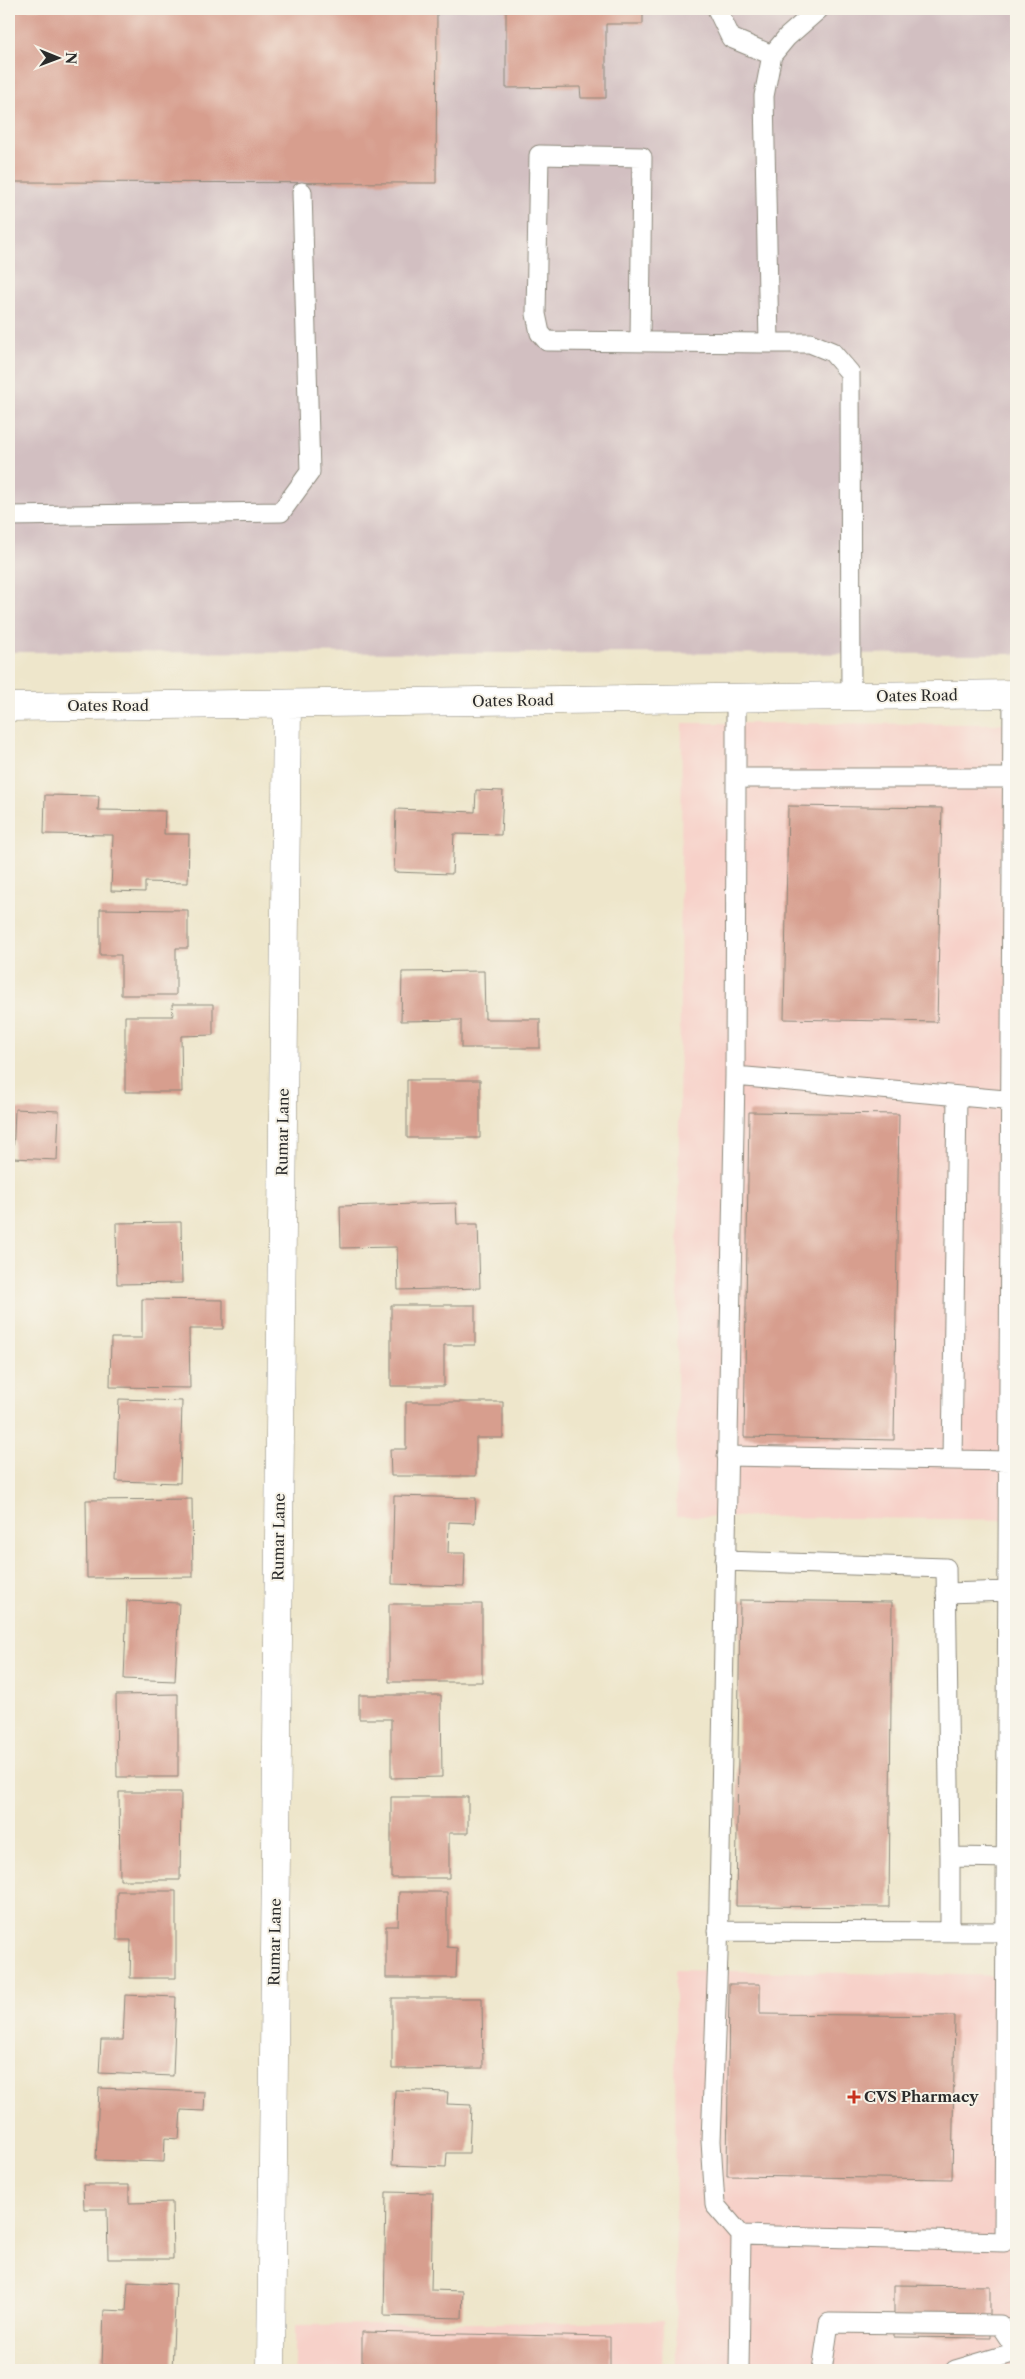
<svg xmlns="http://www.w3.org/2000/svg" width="1025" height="2379" font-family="'Libre Caslon Text',serif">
<rect width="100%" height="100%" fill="#f7f3e8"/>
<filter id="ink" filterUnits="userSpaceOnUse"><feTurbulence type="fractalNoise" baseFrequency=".02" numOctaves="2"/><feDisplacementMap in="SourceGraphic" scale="10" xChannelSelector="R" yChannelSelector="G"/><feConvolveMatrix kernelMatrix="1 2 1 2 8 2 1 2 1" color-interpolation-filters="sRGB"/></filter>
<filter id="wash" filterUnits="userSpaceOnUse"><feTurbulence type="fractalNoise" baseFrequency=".0096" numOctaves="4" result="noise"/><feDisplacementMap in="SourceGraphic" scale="20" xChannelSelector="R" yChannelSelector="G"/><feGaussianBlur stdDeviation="1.12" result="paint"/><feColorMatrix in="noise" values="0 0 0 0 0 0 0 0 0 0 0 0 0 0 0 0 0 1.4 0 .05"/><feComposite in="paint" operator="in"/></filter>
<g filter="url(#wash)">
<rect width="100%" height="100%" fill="#eee6cb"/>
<path fill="#f7d1c9" d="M682 723 1016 724V1520L676 1516Z
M675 1970 1016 1976V2370H676Z
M663 2321 662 2370H295V2325Z"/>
<path fill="#d2bfc1" d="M9 9H1016V654L9 652Z"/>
<g id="blocks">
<path fill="#d79e8e" d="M9 9H437L436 183 9 182Z
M506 9H643V24H606V98H581L580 87 506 88Z
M476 790 503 791 501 835 454 834 452 874 394 872 396 809 475 812Z
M45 795 99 796 98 810 165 811 164 834H189L188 883 145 882V892L111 891 113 835 44 834Z
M788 806 942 808 937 1022 784 1019Z
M100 909 188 910V948H176V995H121V955H100Z
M484 971 485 1019H540V1048H461V1020L401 1021 402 972Z
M172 1004H213V1035L181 1036 182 1092H125V1016H173Z
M407 1080H480V1138H407Z
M15 1109 59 1111 57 1160 13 1158Z
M749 1112 899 1114 894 1440 744 1437Z
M456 1203 457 1224H478L480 1288 398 1290 397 1247 341 1248 340 1206Z
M181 1222 182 1283 117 1284 116 1223Z
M142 1299 223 1300V1329H189L190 1388 110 1387 111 1338H142Z
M391 1305H475V1345H444V1386H391Z
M119 1399 182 1401 180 1483 116 1481Z
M406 1402H503V1438H476V1476H391L390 1449H406Z
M394 1496 476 1498 475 1523 449 1522 448 1553H465L464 1586 392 1584Z
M192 1499 193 1577 87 1578 86 1500Z
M740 1600 892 1602 889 1907 736 1906Z
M127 1601 179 1603 175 1681 124 1679Z
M389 1604H482V1682H389Z
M178 1694V1777H117L116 1695Z
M359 1695H441L442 1777 391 1778V1719H359Z
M119 1792H181L180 1880H120Z
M391 1797H468V1833H449V1878H391Z
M117 1891H176V1978H130L131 1940H117Z
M399 1892H447V1947L457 1948 456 1978H386V1926H398Z
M729 1984H760V2014L955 2016 952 2179 727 2176Z
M125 1995 176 1997 173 2076 99 2073 101 2040H123Z
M392 1998H482L483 2068 392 2069Z
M99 2088 205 2092 204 2111 181 2110 179 2139 165 2138 164 2162 96 2160Z
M395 2090 448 2092 447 2104 471 2105 469 2153H447L446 2167 392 2165Z
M83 2185H129V2203L172 2202 173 2259H108L107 2209H84Z
M386 2192 433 2193 431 2290 463 2291 462 2318 384 2316Z
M128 2282 176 2284 172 2369 102 2365 104 2310 126 2311Z
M894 2285 990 2286V2338L894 2337Z
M362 2332 610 2337V2370H362Z"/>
</g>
</g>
<g filter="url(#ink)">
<use href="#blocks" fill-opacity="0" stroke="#8c887b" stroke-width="1"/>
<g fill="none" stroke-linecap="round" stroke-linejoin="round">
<defs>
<path id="service" d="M717 9 731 38 772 55
M819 9 787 37 772 55 764 96 769 343H810L832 352 850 373 851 697
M640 342 642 157 539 155 536 314 540 333 547 341 769 343
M9 516 281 512 310 472 302 192
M736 698V778H1013
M736 778 735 1076 1016 1101
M735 1076 718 1955 711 2141 715 2205 741 2235
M727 1456 1010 1461
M952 1460 957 1096
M725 1561 946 1568 950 1857 1016 1858
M946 1593 1009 1591
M718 1931 1007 1932
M950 1932V1857
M739 2370 741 2235 1004 2242 1013 694
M822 2370 829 2323 1000 2325 1016 2349
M955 2370 1016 2352"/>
<path id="minor" d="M9 707 1016 694
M271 2370 287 704"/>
</defs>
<use href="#service" stroke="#8c887b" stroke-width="21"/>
<use href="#minor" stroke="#8c887b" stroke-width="29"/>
<use href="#service" stroke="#fff" stroke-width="19"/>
<use href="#minor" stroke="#fff" stroke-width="28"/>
</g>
</g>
<path fill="#c8321e" stroke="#f7f3e8" stroke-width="2" d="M851.5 2089.5h5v5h5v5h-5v5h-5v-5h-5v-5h5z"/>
<g text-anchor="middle" stroke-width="4" stroke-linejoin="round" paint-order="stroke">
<g font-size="15" fill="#2b2b2b" stroke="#f7f3e8">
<text transform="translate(917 696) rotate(-1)" y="5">Oates Road</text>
<text transform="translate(513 701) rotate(-1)" y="5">Oates Road</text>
<text x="108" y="711">Oates Road</text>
<text transform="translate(283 1132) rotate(-89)" y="5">Rumar Lane</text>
<text transform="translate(279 1537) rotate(-89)" y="5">Rumar Lane</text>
<text transform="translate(275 1942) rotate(-89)" y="5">Rumar Lane</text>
</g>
<g font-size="15" font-weight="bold" fill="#2b2b2b" stroke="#f7f3e8" text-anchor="start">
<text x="864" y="2102">CVS Pharmacy</text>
</g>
</g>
<rect width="1025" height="2379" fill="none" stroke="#f7f3e8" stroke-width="30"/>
<g transform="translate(58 58) rotate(91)" stroke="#f7f3e8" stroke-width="4" paint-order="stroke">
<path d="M0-4L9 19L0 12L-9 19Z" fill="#2b2b2b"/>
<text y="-8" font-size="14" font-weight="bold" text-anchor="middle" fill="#2b2b2b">N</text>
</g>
</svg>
